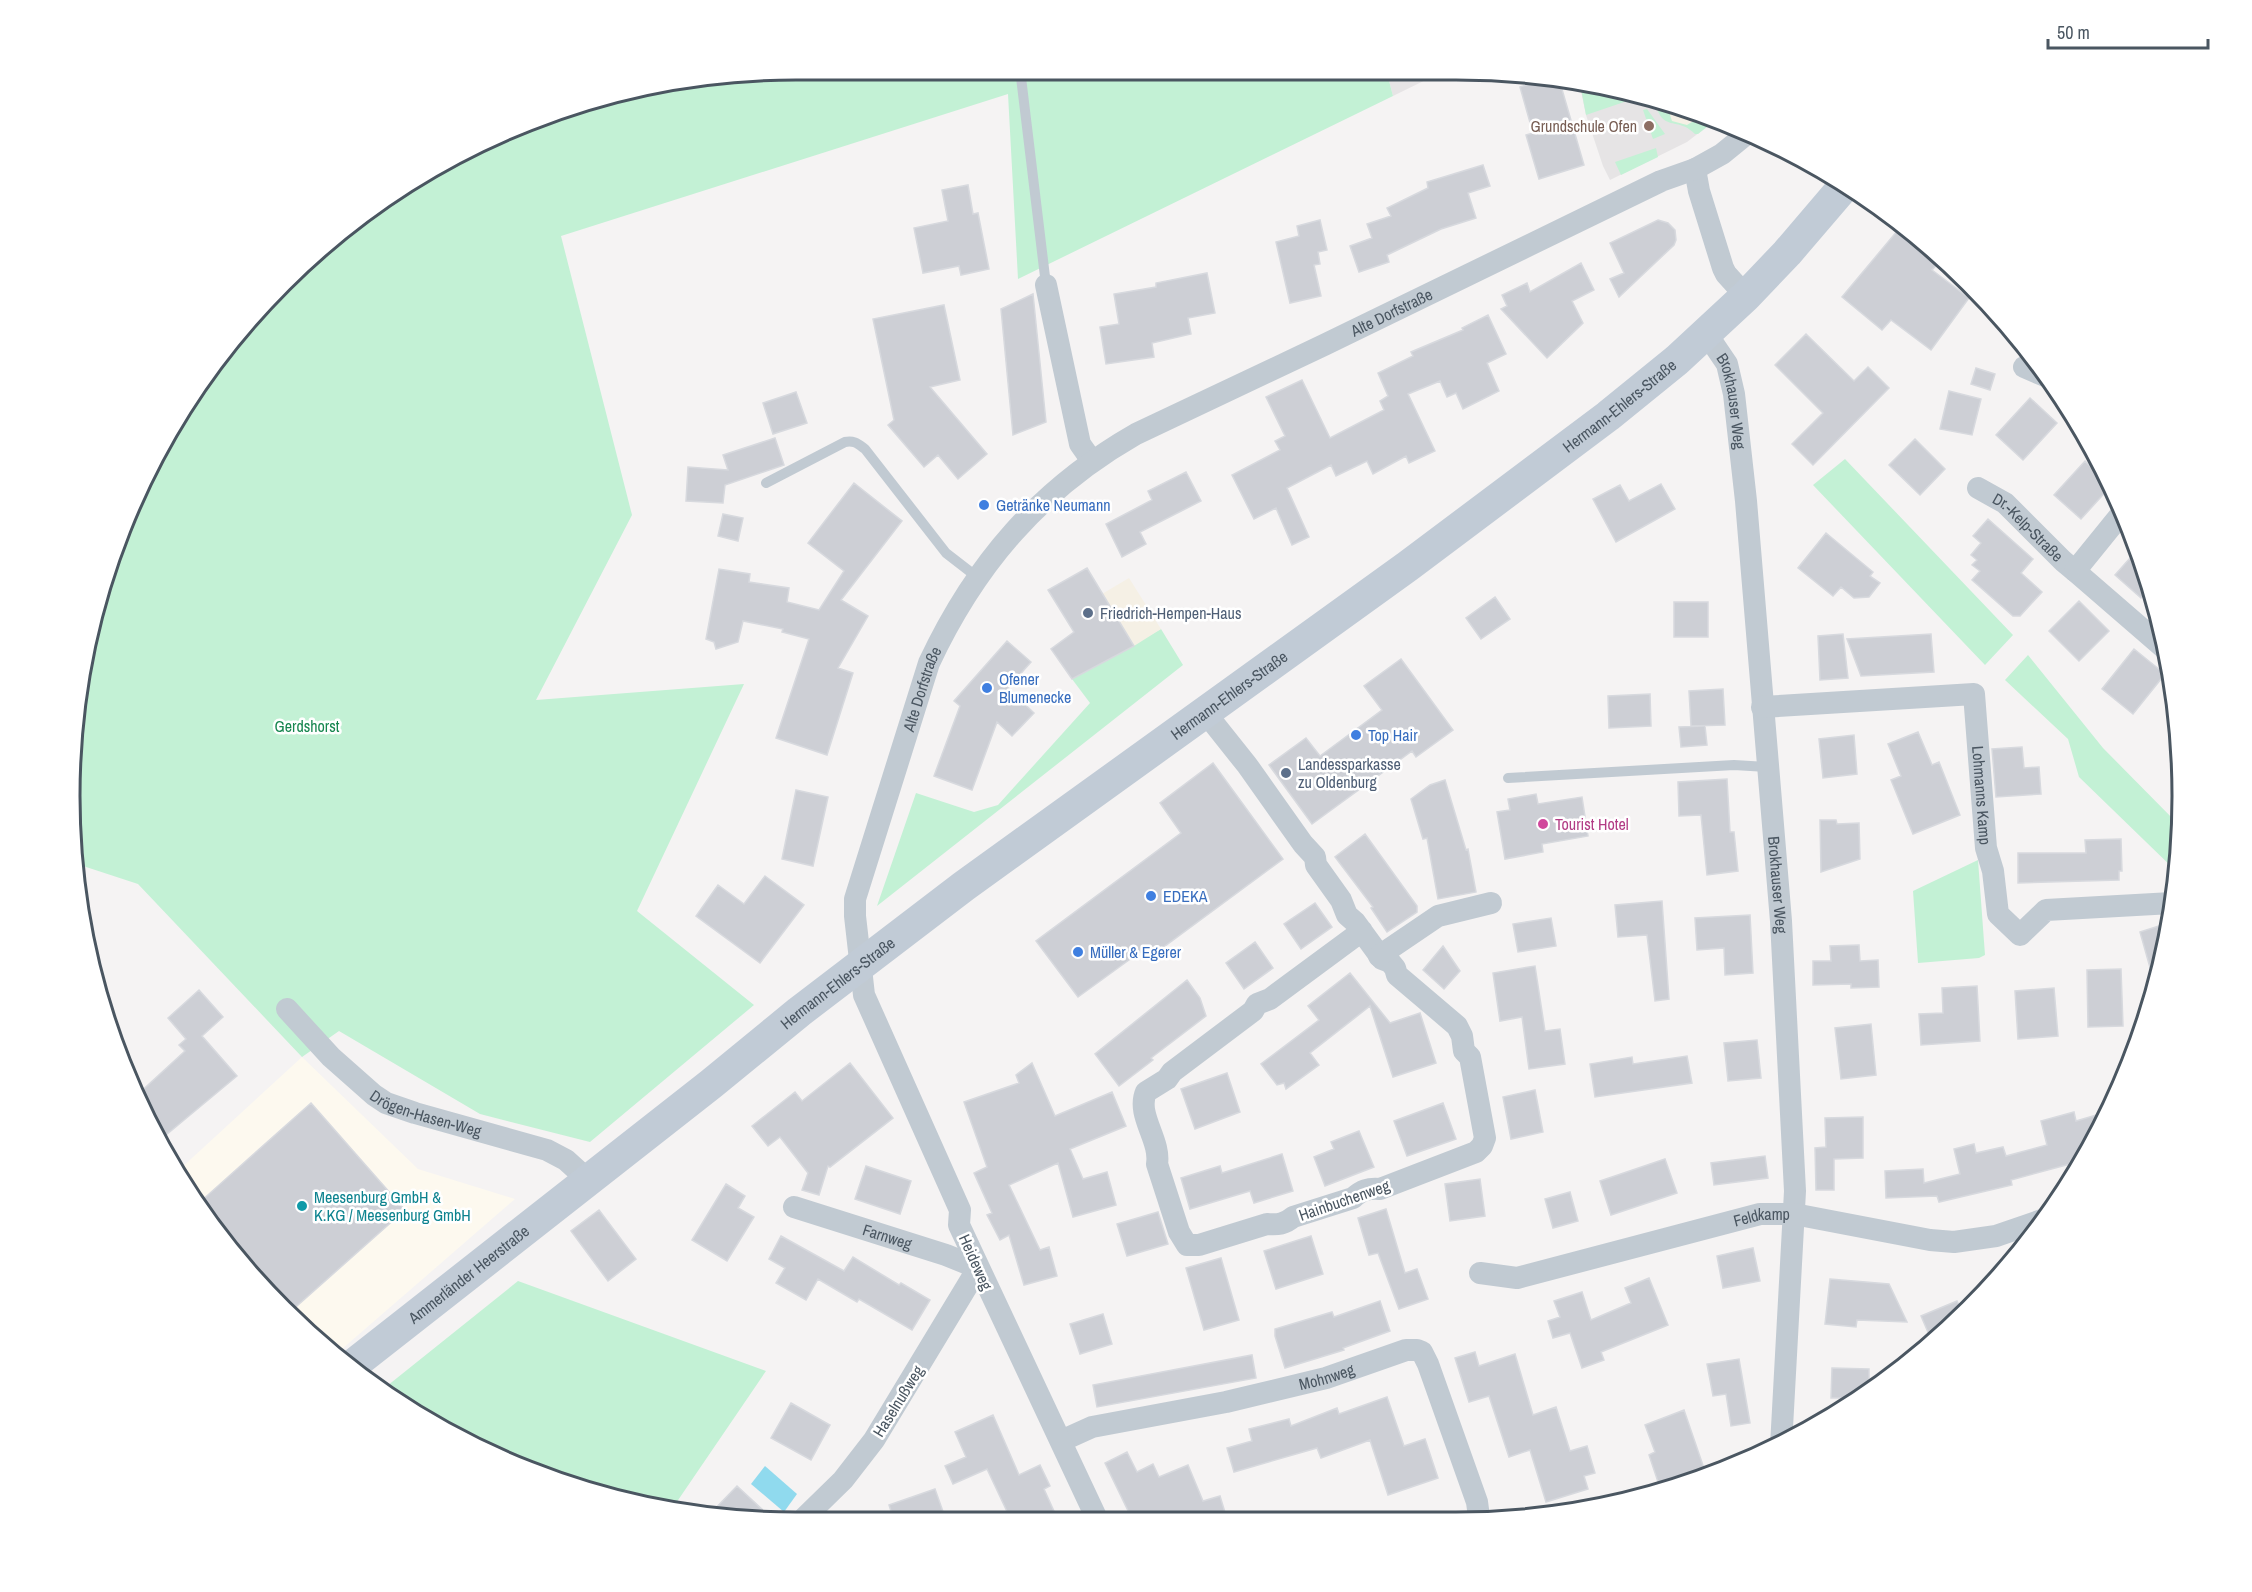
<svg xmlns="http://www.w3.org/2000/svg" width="2252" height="1592" font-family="'Archivo Narrow',sans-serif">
<rect width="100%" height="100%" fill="#f5f3f3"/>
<path fill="#fdf9ef" d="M302 1057 418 1169 515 1199 335 1355 250 1276 179 1170Z"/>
<path fill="#e6e4e5" d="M1386 69H1448L1393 96Z
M1579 81 1598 83 1717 119 1687 142 1610 180 1603 166 1586 115Z"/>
<path fill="#c3f1d5" d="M796 69H1386L1393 96 1018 279 1008 94 561 236 632 515 536 700 744 684 637 911 754 1005 590 1142 480 1114 339 1031 302 1057 138 884 80 865 75 887V701L124 517 167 432 249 317 392 191 475 144 608 94Z
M1598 83 1627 92 1630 100 1586 115 1581 89Z
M1652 99 1717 119 1698 134H1695C1681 120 1671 127 1662 118 1658 113 1655 105 1652 99Z
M1647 109 1665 134 1653 139 1643 110Z
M1656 148 1658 157 1621 175 1615 162Z
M1845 459 2013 635 1985 665 1813 485Z
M1161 629 1183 665 877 906 916 793 974 812 998 805 1090 703 1072 679Z
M2028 655 2103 748 2181 827V843L2177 872 2079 777 2068 739 2005 680Z
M1978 860 1985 955 1979 958 1918 963 1913 891Z
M518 1281 766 1371 672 1509 608 1498 475 1448 382 1390Z"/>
<path fill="#f5f0e5" d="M1673 106 1706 116C1701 121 1693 120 1687 125L1672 121 1670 115Z
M1129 578 1161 629 1134 646 1102 594Z"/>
<path fill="#90daee" d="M765 1466 797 1494 784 1512 751 1484Z"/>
<path fill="#cdcfd5" stroke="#d7d9de" stroke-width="1.5" d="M1548 78 1559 79 1584 165 1539 179 1526 135 1533 133 1520 87Z
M1483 165 1490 186 1468 193 1476 218 1441 229 1387 255 1389 262 1359 272 1350 246 1372 238 1367 224 1391 216 1387 208 1428 188 1427 182Z
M968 185 973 214 978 213 989 269 961 275 959 266 923 273 914 228 948 221 942 190Z
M1320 220 1327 250 1318 252 1320 264 1314 265 1321 296 1290 303 1276 242 1299 236 1297 226Z
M1658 220 1668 223 1675 230 1676 240 1674 245 1619 297 1610 279 1624 273 1610 243Z
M1903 224 1942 259 1932 270 1969 298 1931 350 1891 320 1882 330 1842 297Z
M1581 263 1594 290 1572 301 1583 323 1547 358 1501 309 1507 306 1502 295 1527 283 1530 292Z
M1207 273 1215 313 1188 318 1191 334 1152 343 1154 357 1106 364 1100 327 1119 324 1114 294 1156 287V283Z
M1033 294 1046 422 1013 435 1001 309Z
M944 305 960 380 930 387 987 454 958 479 938 455 924 467 888 425 894 420 873 319Z
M1488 315 1506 354 1487 363 1499 391 1463 409 1456 393 1447 397 1440 381 1408 394 1435 451 1409 463 1406 456 1373 474 1367 461 1336 476 1331 465 1287 488 1309 537 1292 545 1276 508 1254 519 1232 475 1280 450 1275 441 1285 436 1266 397 1302 380 1330 438 1384 410 1380 401 1388 396 1378 373 1413 356 1411 352 1463 330 1462 328Z
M1806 334 1854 381 1868 367 1889 388 1813 465 1792 444 1823 413 1775 365Z
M1976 368 1995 374 1990 390 1971 384Z
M1949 391 1981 399 1972 435 1940 429Z
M796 392 807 423 773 434 763 403Z
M2030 398 2057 423 2023 460 1996 435Z
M775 438 784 465 725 485 723 503 686 501 688 467 728 470 723 455Z
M1915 439 1945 469 1920 495 1889 465Z
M2085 461 2110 487 2081 519 2054 495Z
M1186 472 1201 501 1140 532 1146 544 1122 557 1106 524 1152 500 1148 491Z
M854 483 902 521 841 600 868 616 838 668 853 673 827 755 776 738 809 639 782 632 783 629 743 621 738 642 716 649 714 642 706 639 719 569 750 574 749 582 789 588 787 602 819 610 844 571 808 543Z
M1661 484 1675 509 1616 542 1593 499 1620 485 1629 501Z
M723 514 743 518 738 541 718 536Z
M1988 519 2033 559 2021 573 2042 592 2020 616H2013L1972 580 1980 571 1972 565 1977 560 1971 555 1981 543 1973 536Z
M1826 533 1873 572 1870 576 1880 583 1869 597 1854 598 1841 587 1833 596 1798 568Z
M2138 549 2144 562 2150 588 2141 598 2115 575Z
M1087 568 1134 646 1072 679 1051 649 1074 632 1048 590Z
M1495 597 1510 619 1481 639 1466 618Z
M2079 601 2109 631 2079 661 2049 631Z
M1674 602H1708V637H1674Z
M1843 634 1848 678 1820 680 1818 636Z
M1931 634 1934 672 1861 676 1847 639Z
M1007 641 1031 662 1008 688 1034 713 1012 736 997 722 972 790 934 776 960 706 954 701Z
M2134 649 2165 674 2133 714 2102 689Z
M1401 659 1453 730 1416 757 1412 751 1312 824 1269 765 1306 738 1320 756 1382 710 1364 686Z
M1723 689 1725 725 1691 726 1689 691Z
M1650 694 1651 726 1609 728 1608 696Z
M1705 726 1707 745 1681 747 1679 727Z
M1918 732 1932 765 1939 762 1960 815 1913 834 1891 780 1901 776 1888 744Z
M1854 735 1857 774 1823 778 1819 739Z
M2022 747 2024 768 2039 767 2041 794 1996 797 1992 749Z
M1213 763 1283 859 1150 957 1140 952 1078 997 1036 941 1181 833 1160 803Z
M1727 779 1730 832H1734L1738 871 1707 875 1701 815 1679 816 1678 782Z
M1445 780 1466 850 1468 849 1476 892 1438 899 1427 838 1423 839 1411 799 1430 785Z
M796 790 828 797 813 866 782 859Z
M1536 794 1538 804 1582 797 1588 836 1542 844 1543 852 1505 859 1497 812 1510 810 1508 799Z
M1820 820H1836L1837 824 1859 823 1860 859 1821 872Z
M1365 834 1417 906V912L1387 932 1371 908 1373 907 1335 857Z
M2121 839 2122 871H2119V880L2018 883V853H2086L2085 840Z
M765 876 804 905 760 963 696 916 718 885 744 904Z
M1662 901 1669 999 1655 1001 1647 935 1618 937 1615 905Z
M1315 903 1332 927 1301 949 1284 924Z
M1750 915 1753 973 1725 975 1724 948 1697 950 1695 918Z
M1551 918 1556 946 1518 952 1513 924Z
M2168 923 2158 984 2156 989 2140 932Z
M1255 942 1273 968 1244 989 1226 963Z
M1859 945 1860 961 1878 960 1879 987 1851 988V984L1813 985V961H1831L1830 946Z
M1443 946 1460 971 1444 989 1423 970Z
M1535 966 1545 1031 1560 1029 1565 1064 1529 1069 1522 1017 1500 1021 1493 973Z
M2121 969 2123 1026 2088 1027 2087 970Z
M1350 973 1390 1023 1420 1013 1436 1063 1393 1077 1370 1006 1310 1053 1319 1065 1286 1089 1284 1083 1277 1085 1261 1064 1319 1020 1308 1006Z
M1187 980 1200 998 1206 1016 1151 1058 1153 1060 1119 1086 1095 1054Z
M1977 986 1980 1041 1921 1045 1919 1014 1943 1013 1942 988Z
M2054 988 2058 1036 2018 1039 2015 991Z
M199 990 223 1017 202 1036 237 1076 166 1135 138 1103 135 1097 185 1051 179 1045 186 1039 168 1018Z
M1871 1024 1876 1075 1841 1079 1835 1028Z
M1757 1040 1761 1078 1728 1081 1724 1043Z
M1687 1056 1692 1083 1595 1097 1590 1064 1632 1057 1633 1064Z
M850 1063 893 1118 830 1167 828 1166 819 1195 802 1190 808 1173 780 1137 768 1146 752 1126 795 1092 802 1101Z
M1032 1063 1055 1116 1112 1092 1126 1126 1070 1149 1083 1179 1107 1172 1116 1205 1073 1217 1058 1163 1009 1185 1040 1250 1049 1247 1057 1276 1024 1285 1009 1235 1000 1240 987 1215 992 1213 974 1173 987 1167 964 1102 1019 1083 1016 1075Z
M1227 1073 1240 1112 1195 1129 1181 1089Z
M1535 1090 1543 1132 1511 1139 1503 1097Z
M311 1103 405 1210 289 1313 250 1276 200 1202Z
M1443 1103 1456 1139 1407 1156 1394 1121Z
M2110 1111 2081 1161 2011 1180 2012 1185 1939 1202 1937 1196 1886 1198 1885 1171 1923 1169 1924 1183 1960 1174 1954 1149 1974 1144 1976 1153 2003 1147 2006 1156 2047 1145 2041 1121 2074 1112 2076 1121Z
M1863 1117V1158L1834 1159V1190H1816L1815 1148 1826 1147 1825 1118Z
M1359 1131 1374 1167 1325 1186 1314 1157 1334 1149 1331 1142Z
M1282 1154 1293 1191 1254 1203 1250 1191 1190 1209 1181 1178 1220 1166 1222 1173Z
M1765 1156 1768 1178 1714 1185 1711 1163Z
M1665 1159 1677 1193 1611 1215 1600 1181Z
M866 1166 911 1181 900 1214 855 1199Z
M1480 1179 1485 1216 1450 1221 1445 1184Z
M726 1184 745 1196 738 1208 754 1217 727 1261 692 1240Z
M1570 1192 1578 1221 1553 1228 1545 1199Z
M1386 1209 1405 1273 1417 1269 1428 1299 1399 1309 1378 1253 1369 1255 1358 1218Z
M599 1210 636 1259 608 1281 571 1231Z
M1158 1212 1168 1244 1127 1256 1117 1224Z
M781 1236 844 1271 853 1257 899 1285 901 1283 930 1300 912 1330 859 1299 857 1302 818 1279 806 1300 776 1283 785 1268 769 1259Z
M1311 1236 1323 1274 1276 1289 1264 1251Z
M1753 1248 1760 1281 1723 1288 1717 1256Z
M1221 1258 1239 1320 1204 1330 1186 1268Z
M1649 1278 1668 1325 1601 1352 1604 1360 1582 1368 1570 1333 1553 1338 1548 1321 1560 1317 1554 1301 1582 1292 1591 1320 1631 1303 1625 1288Z
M1830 1279 1889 1284 1907 1322 1857 1320 1856 1327 1825 1324Z
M1380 1301 1390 1331 1343 1348 1344 1350 1285 1368 1275 1336V1329L1332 1312 1334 1317Z
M1957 1301 1963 1313 1933 1344 1921 1316Z
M1103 1314 1112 1344 1080 1354 1070 1324Z
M1475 1352 1479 1366 1515 1354 1533 1415 1556 1407 1570 1451 1587 1446 1595 1473 1584 1476 1588 1489 1546 1502 1530 1450 1509 1457 1489 1396 1469 1402 1455 1358Z
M1252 1355 1256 1378 1097 1407 1093 1385Z
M1739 1359 1750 1423 1731 1426 1726 1394 1713 1396 1707 1364Z
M1832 1368 1869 1369V1387L1852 1398H1831Z
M1387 1397 1404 1446 1425 1439 1438 1478 1388 1495 1370 1440 1321 1458 1317 1448 1234 1472 1227 1448 1252 1441 1249 1429 1289 1419 1291 1426 1337 1408 1339 1414Z
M791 1403 830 1425 811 1460 771 1438Z
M1684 1410 1707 1477 1689 1485 1661 1491 1649 1455 1655 1452 1645 1425Z
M993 1415 1019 1475 1040 1465 1050 1486 1044 1489 1058 1520H1011L987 1469 953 1484 945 1466 966 1457 955 1432Z
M1127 1452 1137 1472 1153 1464 1159 1477 1188 1465 1203 1501 1220 1496 1227 1519H1132L1105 1463Z
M737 1486 766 1513 758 1521 709 1515Z
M935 1489 946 1520 894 1521 889 1505Z"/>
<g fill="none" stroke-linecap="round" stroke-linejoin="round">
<path stroke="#c1cad2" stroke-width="10" d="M1020 69 1046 285
M766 483 845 442C854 440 858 444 865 449L946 553 977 577
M1508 778 1734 765 1767 767"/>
<g stroke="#c1cad2" stroke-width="22">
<path d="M1695 169 1699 191 1723 268 1726 274 1746 296"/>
<path d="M1046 285 1080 444 1092 461"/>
<path id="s1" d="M1706 333 1727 364 1734 394 1746 501 1781 921 1795 1191 1781 1446"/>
<path d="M2024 367 2045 376"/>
<path id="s2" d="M1978 488 2005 503 2063 561 2075 571"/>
<path d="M2122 513 2075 571 2164 648"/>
<path id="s3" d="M1762 707 1974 694 1986 848 1993 871 1998 914 2020 935 2046 910 2172 903"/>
<path d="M1204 711 1247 765 1303 844 1315 857 1316 865 1341 900 1347 915 1355 922 1382 959 1390 962 1395 968 1397 975 1457 1026 1462 1036 1464 1051 1470 1057 1485 1138 1482 1146 1476 1152 1380 1189C1368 1188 1362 1190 1353 1198L1293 1217C1285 1224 1278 1225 1267 1224L1199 1245H1187L1179 1232 1157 1164C1161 1140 1136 1115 1146 1092L1167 1079 1172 1072 1253 1011 1257 1004 1270 999 1362 931"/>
<path d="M1379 956 1438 916 1491 903"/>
<path id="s4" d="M287 1009 331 1057 374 1095 386 1103 415 1113 547 1150 566 1160 588 1180"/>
<path id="s5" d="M794 1207 946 1255 978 1268 874 1440 843 1480 801 1521"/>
<path id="s6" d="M1480 1273 1517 1278 1760 1214H1794L1930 1240 1954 1242 1996 1236 2045 1219"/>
<path id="s7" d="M1061 1441 1092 1427 1226 1402 1326 1378 1406 1350H1417L1422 1352 1428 1364 1477 1502 1479 1517"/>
<path id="s8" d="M1097 1519 959 1225 960 1210 864 995 855 916V899L929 663C976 563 1040 489 1136 434L1324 345 1661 181 1695 169 1722 154 1749 132"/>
</g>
<path stroke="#c1cbd6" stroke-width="32" id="s9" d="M349 1368 711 1084 799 1012 964 886 1408 566 1608 416 1677 360 1746 296 1787 253 1846 184"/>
</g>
<circle fill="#8d6e63" stroke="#fff" stroke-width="2" cx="1649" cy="126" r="6"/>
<g fill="#3f7fe0" stroke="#fff" stroke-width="2">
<circle cx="984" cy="505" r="6"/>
<circle cx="987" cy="688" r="6"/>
<circle cx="1356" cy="735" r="6"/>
<circle cx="1151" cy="896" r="6"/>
<circle cx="1078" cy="952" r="6"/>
</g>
<g fill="#5c6f8a" stroke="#fff" stroke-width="2">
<circle cx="1088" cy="613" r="6"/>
<circle cx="1286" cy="773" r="6"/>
</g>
<circle fill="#d1479c" stroke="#fff" stroke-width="2" cx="1543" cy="824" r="6"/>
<circle fill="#0f9aa8" stroke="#fff" stroke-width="2" cx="302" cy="1206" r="6"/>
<g text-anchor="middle" stroke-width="5" stroke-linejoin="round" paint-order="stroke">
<g font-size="16" fill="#785e54" stroke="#fff" text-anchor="end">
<text x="1637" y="132">Grundschule Ofen</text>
</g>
<g font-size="16" fill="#4a5661" stroke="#fff">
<text dy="6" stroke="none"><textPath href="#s8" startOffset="1516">Alte Dorfstraße</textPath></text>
<text dy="6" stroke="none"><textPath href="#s1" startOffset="75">Brokhauser Weg</textPath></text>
<text dy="6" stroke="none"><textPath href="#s9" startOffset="1594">Hermann-Ehlers-Straße</textPath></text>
<text dy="6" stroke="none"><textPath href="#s2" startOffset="64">Dr.-Kelp-Straße</textPath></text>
<text dy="6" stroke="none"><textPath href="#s8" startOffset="892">Alte Dorfstraße</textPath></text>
<text dy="6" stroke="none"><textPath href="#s9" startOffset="1108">Hermann-Ehlers-Straße</textPath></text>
<text dy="6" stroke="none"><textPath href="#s3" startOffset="314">Lohmanns Kamp</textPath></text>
<text dy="6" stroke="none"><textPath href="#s1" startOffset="561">Brokhauser Weg</textPath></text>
<text dy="6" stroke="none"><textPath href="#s9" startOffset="622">Hermann-Ehlers-Straße</textPath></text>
<text dy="6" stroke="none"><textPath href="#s4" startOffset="178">Drögen-Hasen-Weg</textPath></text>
<text transform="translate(1344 1200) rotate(-19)" y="6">Hainbuchenweg</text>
<text dy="6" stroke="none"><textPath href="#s6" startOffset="290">Feldkamp</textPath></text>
<text dy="6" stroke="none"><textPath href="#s5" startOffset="98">Farnweg</textPath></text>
<text transform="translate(976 1262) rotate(66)" y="6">Heideweg</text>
<text dy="6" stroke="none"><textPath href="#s9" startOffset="152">Ammerländer Heerstraße</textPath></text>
<text dy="6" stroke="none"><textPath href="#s7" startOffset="274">Mohnweg</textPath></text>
<text transform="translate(898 1401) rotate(-58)" y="6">Haselnußweg</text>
</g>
<g font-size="16" fill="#366cbe" stroke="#fff" text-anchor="start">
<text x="996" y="511">Getränke Neumann</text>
<text x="999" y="685">Ofener<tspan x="999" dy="18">Blumenecke</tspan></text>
<text x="1368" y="741">Top Hair</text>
<text x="1163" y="902">EDEKA</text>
<text x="1090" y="958">Müller &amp; Egerer</text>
</g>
<g font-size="16" fill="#4e5e75" stroke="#fff" text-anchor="start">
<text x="1100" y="619">Friedrich-Hempen-Haus</text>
<text x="1298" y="770">Landessparkasse<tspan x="1298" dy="18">zu Oldenburg</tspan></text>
</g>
<g font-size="16" fill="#17864f" stroke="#fff">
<text x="307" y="732">Gerdshorst</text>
</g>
<g font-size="16" fill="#b23c85" stroke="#fff" text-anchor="start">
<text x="1555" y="830">Tourist Hotel</text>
</g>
<g font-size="16" fill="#0d838f" stroke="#fff" text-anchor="start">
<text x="314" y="1203">Meesenburg GmbH &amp;<tspan x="314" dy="18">K.KG / Meesenburg GmbH</tspan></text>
</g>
</g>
<path d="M0 0H2252V1592H0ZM796 80H1456A716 716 0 0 1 2172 796V796A716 716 0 0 1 1456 1512H796A716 716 0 0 1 80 796V796A716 716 0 0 1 796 80Z" fill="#fff" fill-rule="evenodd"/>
<path fill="none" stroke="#4a5661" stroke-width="3" d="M796 80H1456A716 716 0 0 1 2172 796V796A716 716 0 0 1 1456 1512H796A716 716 0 0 1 80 796V796A716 716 0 0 1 796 80Z"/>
<path d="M2048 39v9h160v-9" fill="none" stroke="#4a5661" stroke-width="3"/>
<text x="2057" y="39" font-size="18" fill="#4a5661" stroke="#ffffff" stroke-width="4.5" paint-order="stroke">50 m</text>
</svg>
